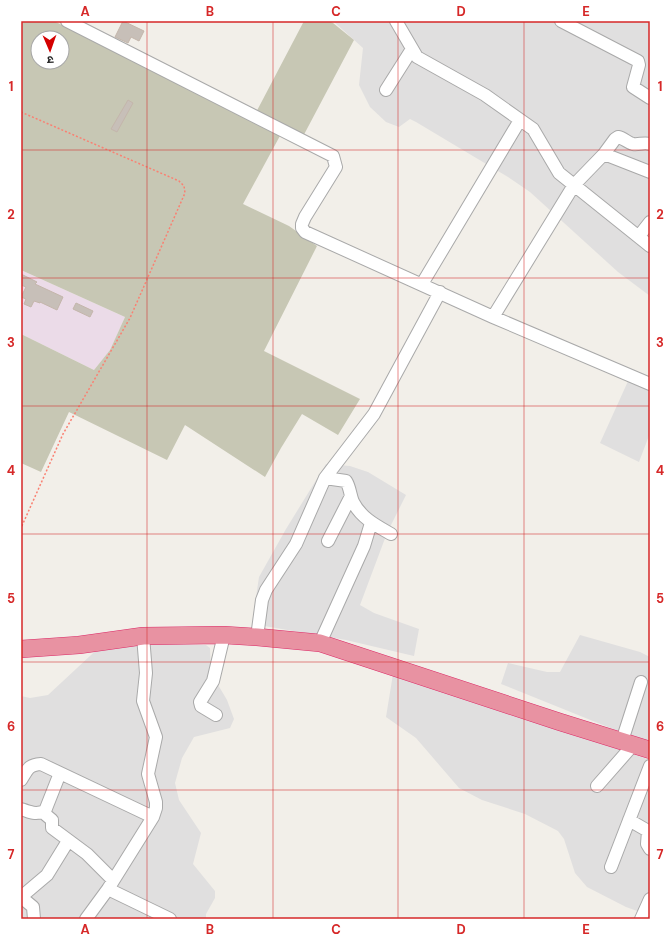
<svg xmlns="http://www.w3.org/2000/svg" width="671" height="940" font-family="'DM Sans','Noto Sans Devanagari',sans-serif">
<rect width="100%" height="100%" fill="#f2efe9"/>
<path fill="#e0dfdf" d="M333 21H650V296L618 272 530 192 508 177 416 122 410 119 399 127 386 122 370 107 359 85 363 48Z
M629 379 650 387V433L639 462 600 443Z
M326 464 350 466 368 472 406 495 387 533 360 605 374 613 419 629 414 656 346 640 252 624 259 577 286 529Z
M580 635 640 652 650 657V744L501 684 508 663 547 672H560Z
M105 642 206 645 210 648 211 673 227 700 234 719 230 728 194 737 182 758 175 783 179 800 201 833 193 864 215 891V898L206 914V919H21V696L30 698 48 695Z
M393 674 490 704 650 760V898L640 912 626 907 587 887 575 873 564 839 558 831 525 814 482 800 459 788 416 738 386 717Z"/>
<path fill="#ebdbe8" d="M21 270 125 317 110 350 94 370 21 334Z"/>
<path fill="#c7c7b4" fill-rule="evenodd" d="M21 21H54L252 120 304 21H329L333 23 354 40 299 144 281 134 243 204 289 226 317 246 264 351 360 399 338 435 302 414 281 448 265 477 185 425 167 460 69 412 41 472 21 463V334L94 370 110 350 125 317 21 270ZM38 38H62V62H38Z"/>
<path fill="#c7bfb8" stroke="#c4b6ab" d="M123 21 144 31 139 41 131 37 128 43 115 37Z
M128 100 133 103 117 132 111 129Z
M21 274 37 282 35 284 63 297 57 310 40 302V303L34 301 31 307 24 304 26 299 21 297 26 287 21 285Z
M76 303 93 311 90 317 73 309Z"/>
<g fill="none" stroke-linecap="round" stroke-linejoin="round">
<defs>
<path id="minor" d="M67 21 333 156 336 167 305 217 302 224V228L305 232 493 317 650 384
M396 21 417 57 485 95 533 129 559 173 650 246
M561 21 638 61 639 65 633 87 650 98
M386 90 412 49
M604 154 650 172
M639 236 650 222
M422 284 520 120
M493 317 574 185 604 154 615 139 618 137C624 138 628 143 633 144 639 145 644 142 650 144
M325 478 346 481C350 487 350 495 353 502 361 518 377 526 391 534
M328 541 351 496
M257 637 262 600 266 590 296 544 325 478 374 414 440 292
M320 643 364 546 371 523
M216 715 201 706 200 702 213 681 224 635
M622 741 641 682
M60 773 45 811 46 815 52 820V828L87 854 113 880
M21 780C28 769 28 765 41 764L153 817
M597 786 633 745
M21 809C29 812 36 815 45 811
M629 820 648 831 647 844 650 849
M611 867 650 766
M108 889 170 919
M21 897 47 875 68 841
M21 897 33 907 34 919
M86 919 108 889 153 817 156 808V802L148 774 156 737 143 701 146 673 143 636
M641 919 650 899"/>
<path id="highway" d="M21 649 79 645 143 636 224 635 257 637 320 643 560 722 650 750"/>
</defs>
<use href="#minor" stroke="#a9a9a9" stroke-width="14"/>
<use href="#highway" stroke="#dc2a67" stroke-width="18"/>
<path stroke="#fa8072" stroke-width="1.5" stroke-dasharray="2 2" stroke-linecap="butt" d="M21 112 179 181 184 186 185 193 130 318 63 434 21 528"/>
<use href="#minor" stroke="#fff" stroke-width="12"/>
<use href="#highway" stroke="#e892a2" stroke-width="17"/>
</g>
<path fill="none" stroke="#d62828" stroke-width="1" stroke-opacity="0.55" d="M147 21V919M273 21V919M398 21V919M524 21V919M21 150H650M21 278H650M21 406H650M21 534H650M21 662H650M21 790H650"/>
<rect width="671" height="940" fill="none" stroke="#ffffff" stroke-width="44"/>
<g transform="translate(50 50) rotate(178)"><circle r="19" fill="#ffffff" stroke="#a7a7a7"/>
<path d="M0-3L7 15L0 10L-7 15Z" fill="#d40000"/>
<text y="-6" font-size="11" font-weight="bold" text-anchor="middle" fill="#222222">उ</text>
</g>
<rect x="22" y="22" width="627" height="896" fill="none" stroke="#d62828" stroke-width="1.5"/>
<g font-size="13" text-anchor="middle" font-weight="bold" fill="#d62828">
<text x="85" y="16">A</text>
<text x="210" y="16">B</text>
<text x="336" y="16">C</text>
<text x="461" y="16">D</text>
<text x="586" y="16">E</text>
<text x="11" y="91">1</text>
<text x="660" y="91">1</text>
<text x="11" y="219">2</text>
<text x="660" y="219">2</text>
<text x="11" y="347">3</text>
<text x="660" y="347">3</text>
<text x="11" y="475">4</text>
<text x="660" y="475">4</text>
<text x="11" y="603">5</text>
<text x="660" y="603">5</text>
<text x="11" y="731">6</text>
<text x="660" y="731">6</text>
<text x="11" y="859">7</text>
<text x="660" y="859">7</text>
<text x="85" y="934">A</text>
<text x="210" y="934">B</text>
<text x="336" y="934">C</text>
<text x="461" y="934">D</text>
<text x="586" y="934">E</text>
</g>
</svg>
